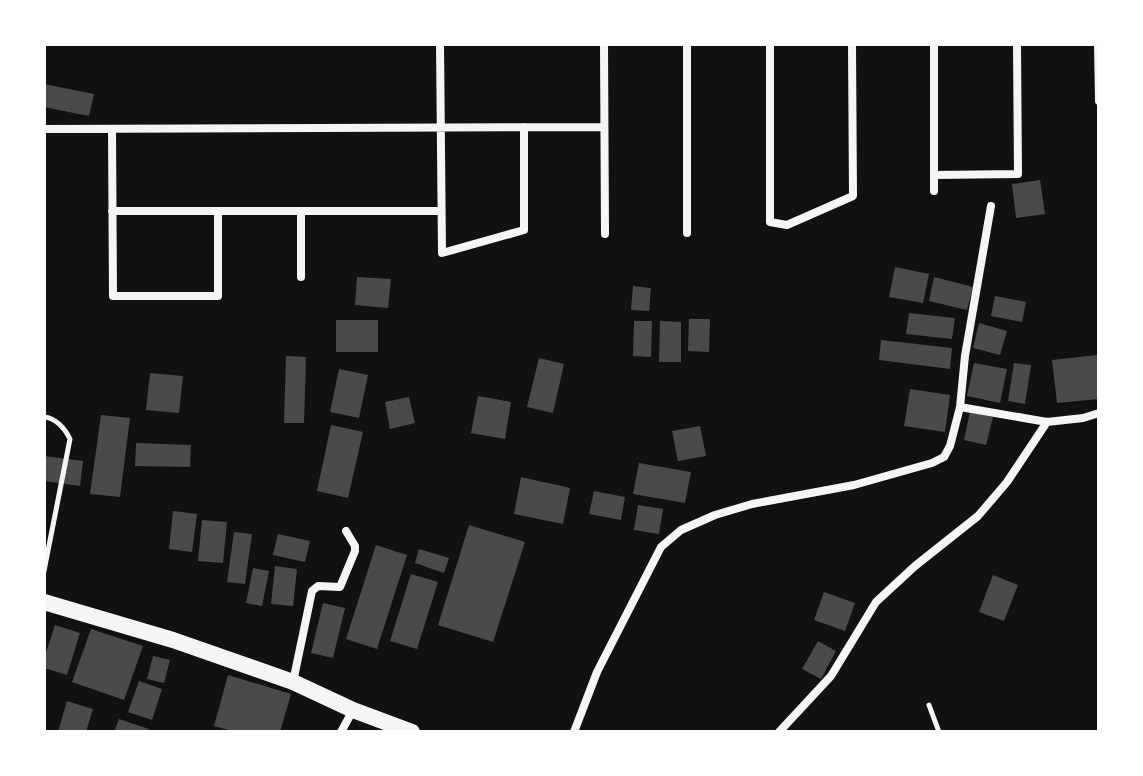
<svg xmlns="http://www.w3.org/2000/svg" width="1143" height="776" font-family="'Roboto Condensed',sans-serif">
<rect width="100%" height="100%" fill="#111"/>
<path fill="#4a4a4a" d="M44 84 94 94 89 116 44 107Z
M1040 180 1045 214 1016 218 1012 184Z
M895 267 929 274 923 303 889 297Z
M357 277 391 279 388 308 355 305Z
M934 277 973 287 967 310 929 301Z
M633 286 651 288 649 311 631 310Z
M995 296 1026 302 1022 322 991 316Z
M909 313 955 318 952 339 906 334Z
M689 319H710L709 352 688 351Z
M336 320H378V352H336Z
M634 321H652L651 357 633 356Z
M660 321 681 322V362H659Z
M979 323 1007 331 1000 355 973 348Z
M881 340 952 348 950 369 879 360Z
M1097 355 1099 399 1057 403 1052 360Z
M286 356 306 357 304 423H284Z
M539 358 564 364 553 413 527 407Z
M974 363 1007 369 1000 403 967 396Z
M1014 363 1031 365 1025 404 1008 401Z
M339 369 368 375 359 418 330 412Z
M150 373 183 376 179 413 146 410Z
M910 389 950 395 945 432 904 426Z
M478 396 511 402 505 439 471 433Z
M409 397 415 423 390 429 385 402Z
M970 412 993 417 986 445 964 440Z
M101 415 130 418 120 497 90 494Z
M331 425 363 432 348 498 317 491Z
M700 426 706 456 678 461 672 431Z
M136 443 191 445 190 467 135 466Z
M44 456 83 461 80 486 44 481Z
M639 463 691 472 685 503 633 494Z
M521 477 570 488 563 524 514 514Z
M594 491 625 497 621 520 589 514Z
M638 505 663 509 659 534 634 530Z
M173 511 197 514 192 552 169 549Z
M202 520 227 522 223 563 198 561Z
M469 525 525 542 493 642 438 625Z
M234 532 252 534 245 584 227 582Z
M278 534 310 541 305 562 273 555Z
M376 545 407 555 377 649 346 639Z
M419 549 449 558 444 573 415 563Z
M275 566 297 569 293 606 271 604Z
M253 568 269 571 262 606 246 603Z
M411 574 438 582 417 649 390 641Z
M993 575 1018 585 1004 621 979 612Z
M824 592 855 603 845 631 814 620Z
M323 603 345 608 333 658 311 653Z
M55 625 80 633 67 675 44 668V659Z
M91 629 143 646 124 700 72 682Z
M818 641 836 651 821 679 802 669Z
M153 656 170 660 164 683 147 679Z
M228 675 291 694 280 732H235L214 726Z
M139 681 162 689 152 720 128 712Z
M67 701 93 709 86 732H58Z
M119 719 149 729 148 732H114Z"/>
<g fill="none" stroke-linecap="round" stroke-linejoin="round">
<path stroke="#f5f5f5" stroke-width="5" d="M44 417C56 418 65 429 70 439L44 571
M929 705 939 732"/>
<path stroke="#f5f5f5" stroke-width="8" d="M440 44 442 253 524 230V127
M604 44 605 234
M687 44V233
M770 44V222L787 225 853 196 852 44
M1098 44 1099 101
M44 129 604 127
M112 129 113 296H218V211
M934 175 1018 174 1017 44
M934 191V44
M112 211H441
M301 211V277
M960 407 1047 422 1083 418 1099 413
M293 682 312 591 318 586 340 587 355 551V546L346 531
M341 732 353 710
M574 732 597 672 661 547 681 530 715 515 752 504 854 485 932 463 944 457 950 446 960 407 965 356 991 206
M779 732 831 676 876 602 915 566 978 516 1007 482 1047 422"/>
<path stroke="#f5f5f5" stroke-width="16" d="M44 602 173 640 293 682 353 710 412 732"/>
</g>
<rect width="1143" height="776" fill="none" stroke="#ffffff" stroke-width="92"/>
</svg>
